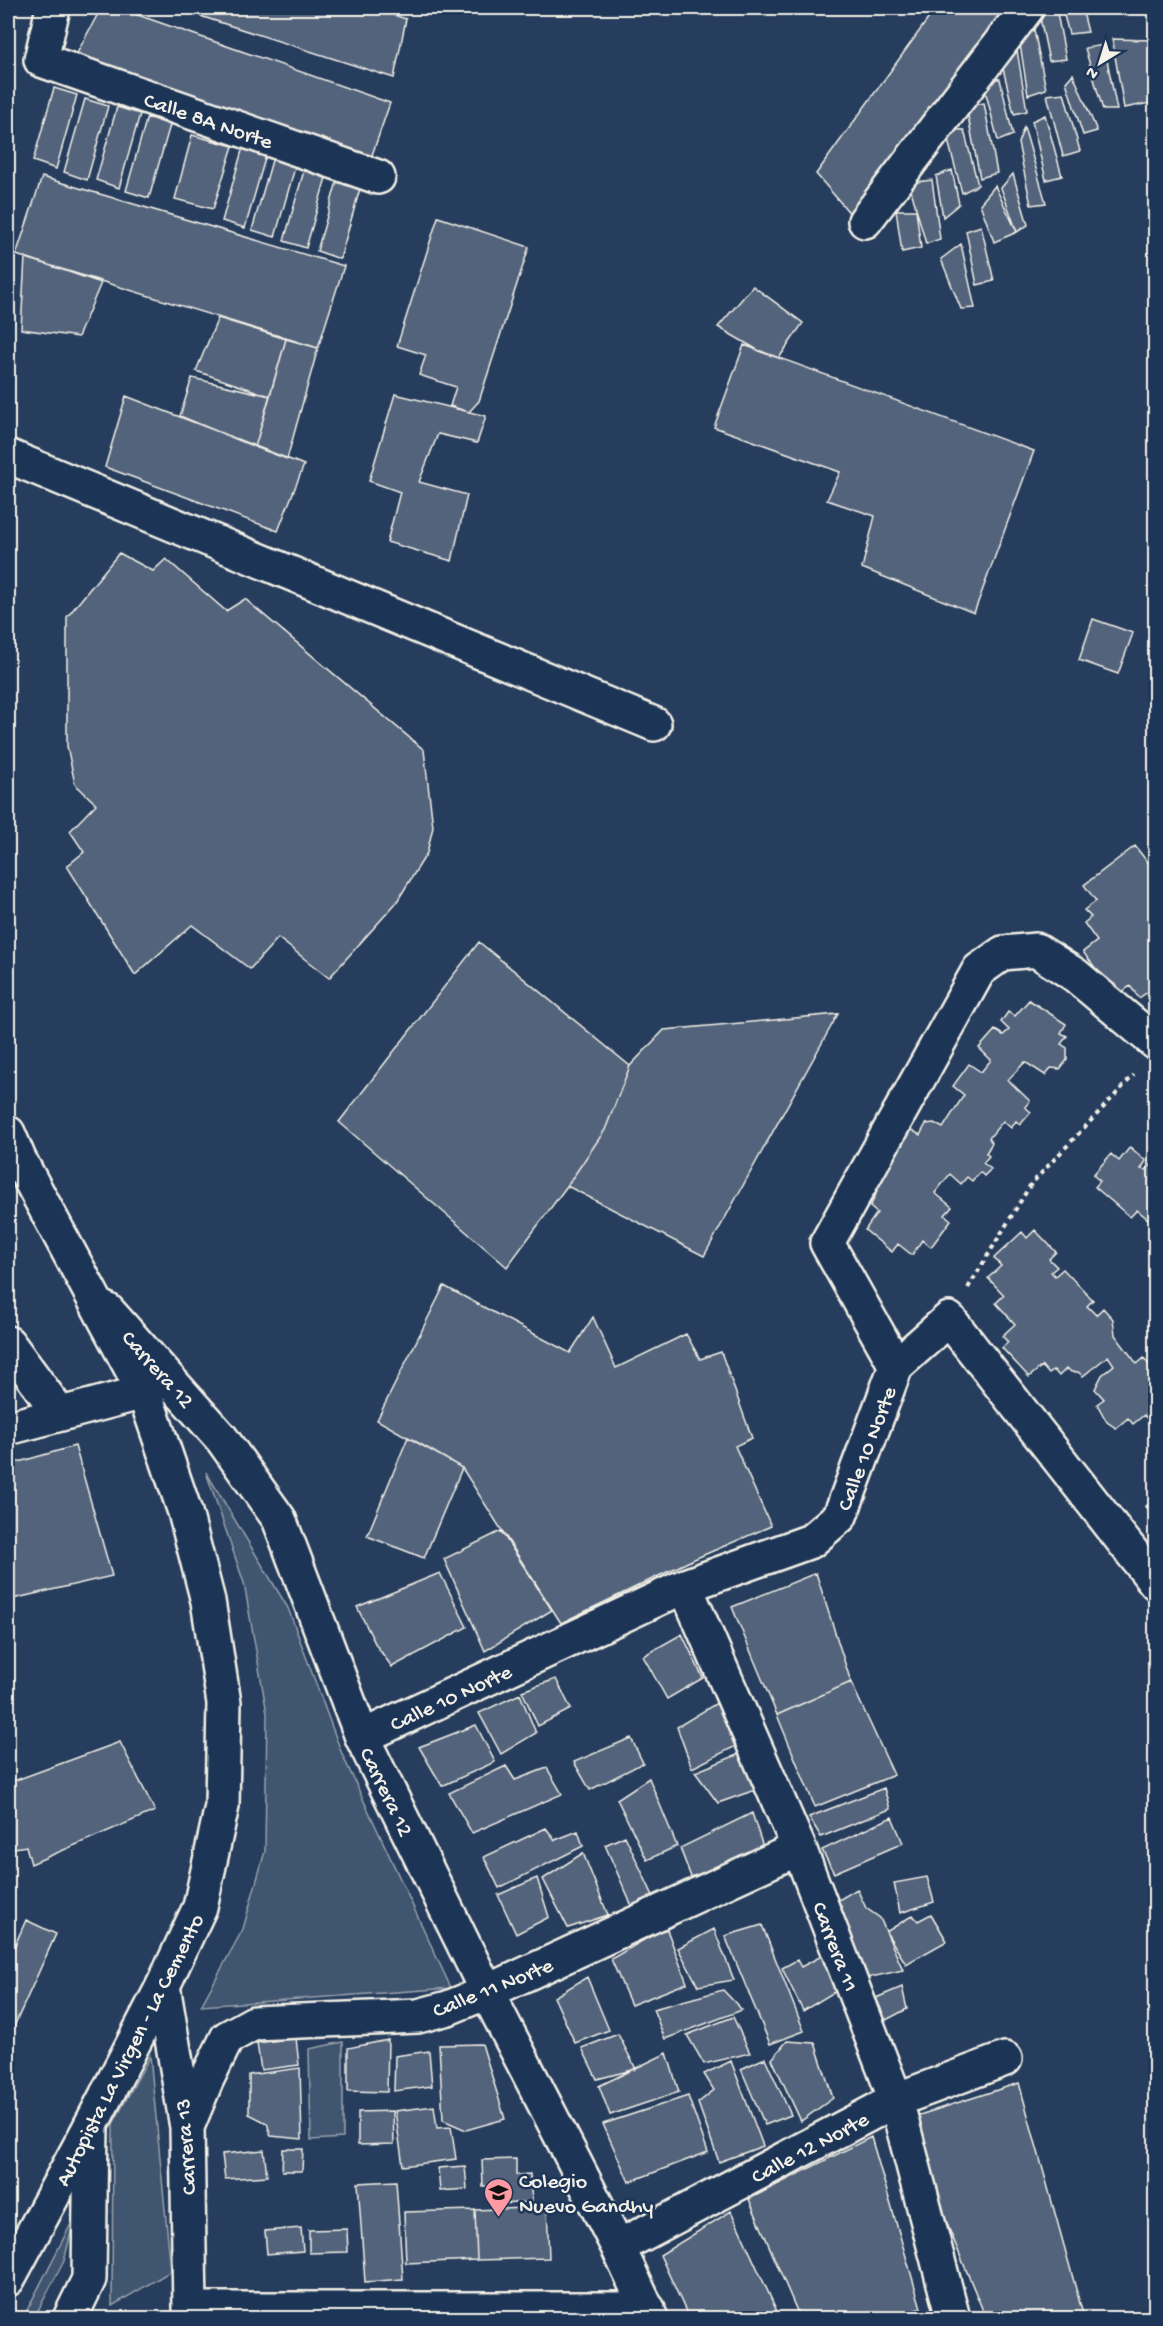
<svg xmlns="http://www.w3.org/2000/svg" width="1163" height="2326" font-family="'Gochi Hand',sans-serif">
<rect width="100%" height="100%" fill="#263d5d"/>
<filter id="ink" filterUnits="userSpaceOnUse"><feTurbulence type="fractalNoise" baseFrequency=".0167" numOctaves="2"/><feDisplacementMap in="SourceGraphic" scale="12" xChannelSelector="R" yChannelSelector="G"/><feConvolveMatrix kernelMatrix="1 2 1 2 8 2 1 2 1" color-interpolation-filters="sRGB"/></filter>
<g filter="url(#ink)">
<path fill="#40546f" stroke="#9aa2ac" stroke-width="1.5" d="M206 1472 288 1608 342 1754 451 1988 201 2006 243 1929 265 1851 267 1713 244 1583Z
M343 2042V2138L311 2140 309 2049Z
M150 2056 171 2271 112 2306 113 2124Z
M75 2216 64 2261 34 2318H23Z"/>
<path fill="#52647b" stroke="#f4f1e8" stroke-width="1.5" d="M101 8H118L390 103 371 158 75 57Z
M175 8H373L406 19 394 78Z
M936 8H1011L853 217 816 174Z
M1038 8H1056L1066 59 1049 61Z
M1062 8H1082L1088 32 1069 34Z
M1032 20 1046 89 1028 95 1018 31Z
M1112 39 1152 40 1156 58V102L1124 108Z
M1104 45 1117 110H1103L1085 48Z
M1017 50 1027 111 1014 114 999 52Z
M1073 74 1097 131 1083 135 1066 82Z
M982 78 1000 79 1013 135 998 141Z
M54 88 77 95 56 169 33 161Z
M1064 93 1080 151 1063 156 1047 95Z
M85 99 108 106 87 180 64 172Z
M984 103 997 173 980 178 966 106Z
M117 107 140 114 119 188 96 180Z
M1045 115 1062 176 1046 180 1032 121Z
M147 117 170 125 149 198 126 191Z
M1024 127 1046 203 1031 205 1018 143Z
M945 129 964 130 978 185 962 193Z
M192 135 233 146 213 209 175 199Z
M243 147 266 155 245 228 222 221Z
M273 157 296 164 275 237 252 230Z
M305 167 327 174 306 248 284 241Z
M952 170 959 204 943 217 936 176Z
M1013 174 1028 225 1017 232 1001 188Z
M42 177 344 266 318 348 16 255Z
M338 178 361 185 340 259 317 251Z
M932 180 940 239 926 244 909 183Z
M995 186 1017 232 994 242 980 204Z
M896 210H916L921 248 902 252Z
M438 217 529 247 479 401 469 412 450 406 456 387 419 375 426 355 397 346Z
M981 226 994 281 977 285 966 231Z
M961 244 975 308 961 309 941 259Z
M25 257 101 283 78 337 21 329Z
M753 286 803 323 779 358 761 352 718 327Z
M218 318 286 339 270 396 196 371Z
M286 339 318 348 287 459 255 447Z
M744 345 1034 451 974 613 862 568 875 516 827 500 840 472 714 427Z
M192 378 270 396 255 447 180 416Z
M395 394 486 416 477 443 438 434 419 482 467 495 452 561 387 542 400 492 369 481Z
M126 396 304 465 278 531 105 467Z
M119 553 153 571 166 559 226 611 245 599 424 750 433 827 427 853 396 903 329 978 278 938 250 969 192 925 135 975 67 866 84 852 70 831 96 804 75 784 67 746V617Z
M1093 619 1133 633 1118 674 1079 660Z
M1135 846 1156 873V986L1139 998 1130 986 1117 996 1083 952 1097 941 1084 923 1091 917 1084 910 1096 901 1084 885Z
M479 942 630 1066 605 1130 567 1186 507 1267 339 1122Z
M1029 1000 1066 1024 1061 1033 1067 1036 1061 1044 1067 1048V1060L1060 1069 1051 1068 1045 1075 1025 1062 1008 1080 1030 1101 1025 1107 1031 1112 1020 1125 1016 1121 1011 1128 1003 1121 989 1138 992 1143 986 1153 989 1156 983 1163 991 1169 984 1176 980 1172 972 1181 967 1177 961 1184 950 1174 935 1193 952 1207 945 1215 951 1220 931 1247 922 1240 912 1255 898 1244 892 1252 865 1230 877 1213 870 1207 876 1194 867 1186 903 1125 920 1135 926 1124 934 1123 943 1128 964 1095 953 1086 969 1064 981 1072 991 1060 979 1048 995 1030 1003 1035 1009 1030 1001 1022 1008 1012 1015 1016Z
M838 1014 704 1256 567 1186 605 1130 630 1066 664 1030Z
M1130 1147 1146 1161 1141 1169 1146 1170 1151 1165 1156 1169V1257L1151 1252 1152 1245 1148 1242 1154 1235 1148 1230 1154 1224 1137 1210 1130 1217 1095 1187 1100 1181 1093 1175 1111 1154 1119 1161Z
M1035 1230 1056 1252 1049 1259 1057 1267 1051 1272 1055 1276 1063 1269 1093 1300 1087 1306 1096 1315 1103 1308 1113 1319 1115 1335 1137 1364 1144 1358 1149 1365 1154 1361 1156 1362 1154 1427 1144 1415 1133 1424 1128 1418 1116 1428 1107 1422 1097 1404 1104 1399 1095 1389 1102 1375 1114 1365 1108 1356 1083 1376 1078 1372H1071L1067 1368 1059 1376 1054 1370 1049 1374 1042 1366 1029 1377 1002 1348 1008 1342 1002 1336 1015 1324 996 1303 1004 1295 988 1278 1001 1266 994 1258 1022 1232 1027 1238Z
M444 1286 570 1353 593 1317 616 1368 686 1334 700 1359 721 1352 752 1438 735 1446 771 1526 692 1560 561 1623 462 1468 377 1420Z
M408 1437 462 1468 424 1558 367 1536Z
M75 1446 112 1576 8 1600V1465Z
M501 1531 552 1610 485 1651 444 1559Z
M440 1573 467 1627 392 1667 376 1645 357 1607Z
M816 1573 851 1682 777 1715 732 1607Z
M682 1634 703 1678 667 1699 643 1656Z
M556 1679 571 1709 538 1726 522 1691Z
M851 1682 894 1775 815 1807 777 1715Z
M520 1694 536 1733 501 1754 479 1713Z
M720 1701 738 1745 692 1768 677 1727Z
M476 1725 495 1762 442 1786 419 1747Z
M631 1738 643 1763 590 1790 574 1762Z
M120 1742 155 1811 31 1864 26 1846 8 1849V1783Z
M742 1753 755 1790 718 1803 695 1772Z
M506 1766 515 1780 547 1768 562 1794 472 1833 449 1793Z
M649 1778 677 1846 647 1860 617 1799Z
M884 1788 890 1809 821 1837 809 1817Z
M752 1813 764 1850 691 1877 680 1848Z
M892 1817 903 1843 834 1873 822 1850Z
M546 1828 555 1840 578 1831 583 1846 499 1888 484 1857Z
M625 1836 655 1900 634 1911 605 1845Z
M583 1853 608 1915 568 1928 543 1879Z
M927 1877 934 1902 900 1913 894 1883Z
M537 1878 549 1917 516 1934 498 1895Z
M857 1889 866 1908 880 1918 903 1970 867 1978 835 1902Z
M931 1914 947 1941 906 1964 886 1932 913 1915 918 1921Z
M26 1920 56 1934 11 2033 8 2032V1961Z
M762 1925 804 2031 770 2044 725 1936Z
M666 1927 687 1983 631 2005 611 1959Z
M714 1929 734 1980 698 1986 678 1948Z
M827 1953 841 1988 803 2011 782 1968 797 1960 801 1967Z
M587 1977 609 2030 575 2043 554 1997Z
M902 1987 907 2009 886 2020 876 1998Z
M723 1990 742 2010 665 2039 653 2009Z
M733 2017 750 2053 704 2064 687 2035Z
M618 2034 636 2069 597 2079 582 2048Z
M296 2038 299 2065 261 2070 257 2043Z
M388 2040 387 2092 348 2091V2048Z
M787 2041 815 2043 833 2098 801 2121 772 2059Z
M482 2044 505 2119 466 2130 443 2120 439 2045Z
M429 2051 432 2086 394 2091 395 2056Z
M667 2053 679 2092 610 2115 599 2086Z
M765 2058 791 2115 765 2125 741 2069Z
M731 2061 763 2146 719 2162 698 2103 714 2090 704 2074Z
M300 2068 302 2139 271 2136 267 2123 249 2114V2075Z
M1019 2083 1084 2318H986L904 2120Z
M688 2096 708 2152 629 2182 603 2124Z
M434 2106 437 2128 451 2127 456 2159 403 2166 395 2111Z
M393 2111 394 2144 358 2145V2112Z
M871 2137 921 2308 896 2318H800L749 2199Z
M283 2149H303L302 2171H282Z
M264 2150 267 2176 225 2179 222 2154Z
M516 2159V2175L530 2174 532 2202 499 2204 498 2186 483 2187 482 2160Z
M465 2166 467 2189 440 2191 438 2168Z
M396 2181 403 2279 365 2282 358 2183Z
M547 2207 549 2258 477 2260 475 2210Z
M475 2210 477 2260 406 2263 404 2212Z
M731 2211 780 2318H689L660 2255Z
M301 2228 303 2251 267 2254 265 2231Z
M347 2229 348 2252 309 2253V2230Z"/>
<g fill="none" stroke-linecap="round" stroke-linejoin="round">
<defs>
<path id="minor" d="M53 8 41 60 378 177
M865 221 1027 8
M8 456 654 724
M107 1310 222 1439 279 1519 362 1737 487 1992 618 2247 651 2318
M8 1343 60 1414
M896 1366 827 1243 979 970 1003 953 1036 950 1075 975 1156 1043
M8 1428 144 1392
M685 1586 799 1848 896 2100 953 2318
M362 1737 685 1586 811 1541 840 1516 896 1366 949 1319 1156 1583
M163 1986 187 2127 190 2309H648
M187 2127 206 2081 227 2038 254 2023 418 2016 448 2008 487 1992 799 1848
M618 2247 896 2100 1005 2059
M70 2318 89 2279 91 2125"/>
<path id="major" d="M8 1133 19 1159 144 1392 185 1512 208 1601 224 1703 222 1806 200 1907 163 1986 91 2125 8 2279"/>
</defs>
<use href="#minor" stroke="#f4f1e8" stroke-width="38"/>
<use href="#major" stroke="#f4f1e8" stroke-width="38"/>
<path stroke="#f4f1e8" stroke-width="4" stroke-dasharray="4.5 4.5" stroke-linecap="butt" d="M968 1288 1031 1184 1134 1075
M1146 1508 1156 1498"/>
<use href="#minor" stroke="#1d3557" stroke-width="33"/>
<use href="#major" stroke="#1d3557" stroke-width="33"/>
</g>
</g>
<defs>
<symbol id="school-pin" viewBox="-11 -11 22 30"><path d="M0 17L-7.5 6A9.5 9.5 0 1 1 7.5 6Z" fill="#ff9aa2" stroke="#1d3557"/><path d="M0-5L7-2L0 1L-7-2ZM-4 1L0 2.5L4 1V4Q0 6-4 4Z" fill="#111"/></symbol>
</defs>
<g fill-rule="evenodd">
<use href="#school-pin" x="482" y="2176" width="33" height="45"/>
</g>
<g text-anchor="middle" stroke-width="5" stroke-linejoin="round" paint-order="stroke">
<g font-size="22" fill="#f4f1e8" stroke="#1d3557">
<text transform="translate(209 119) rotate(19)" y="8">Calle 8A Norte</text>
<text transform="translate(159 1368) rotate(48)" y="8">Carrera 12</text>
<text transform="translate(865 1448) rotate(-69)" y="8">Calle 10 Norte</text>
<text transform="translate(450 1696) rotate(-25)" y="8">Calle 10 Norte</text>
<text transform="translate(388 1791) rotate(64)" y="8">Carrera 12</text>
<text transform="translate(837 1946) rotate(69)" y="8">Carrera 11</text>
<text transform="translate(492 1986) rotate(-22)" y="8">Calle 11 Norte</text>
<text transform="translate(128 2049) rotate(-63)" y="8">Autopista La Virgen - La Cemento</text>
<text transform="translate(809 2146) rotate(-28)" y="8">Calle 12 Norte</text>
<text transform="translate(184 2147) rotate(-94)" y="8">Carrera 13</text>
</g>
<g font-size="22" fill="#f4f1e8" stroke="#1d3557" text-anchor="start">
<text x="519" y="2187">Colegio<tspan x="519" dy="25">Nuevo Gandhy</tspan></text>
</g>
</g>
<rect width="1163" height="2326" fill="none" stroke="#1d3557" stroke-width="30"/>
<rect x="15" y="15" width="1133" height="2296" fill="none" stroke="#f4f1e8" stroke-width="2" filter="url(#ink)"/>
<g transform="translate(1100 63) rotate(218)" stroke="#1d3557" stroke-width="4.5" paint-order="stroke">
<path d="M0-4.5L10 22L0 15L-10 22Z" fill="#f4f1e8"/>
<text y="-9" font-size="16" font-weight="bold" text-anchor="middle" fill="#f4f1e8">N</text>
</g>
</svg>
